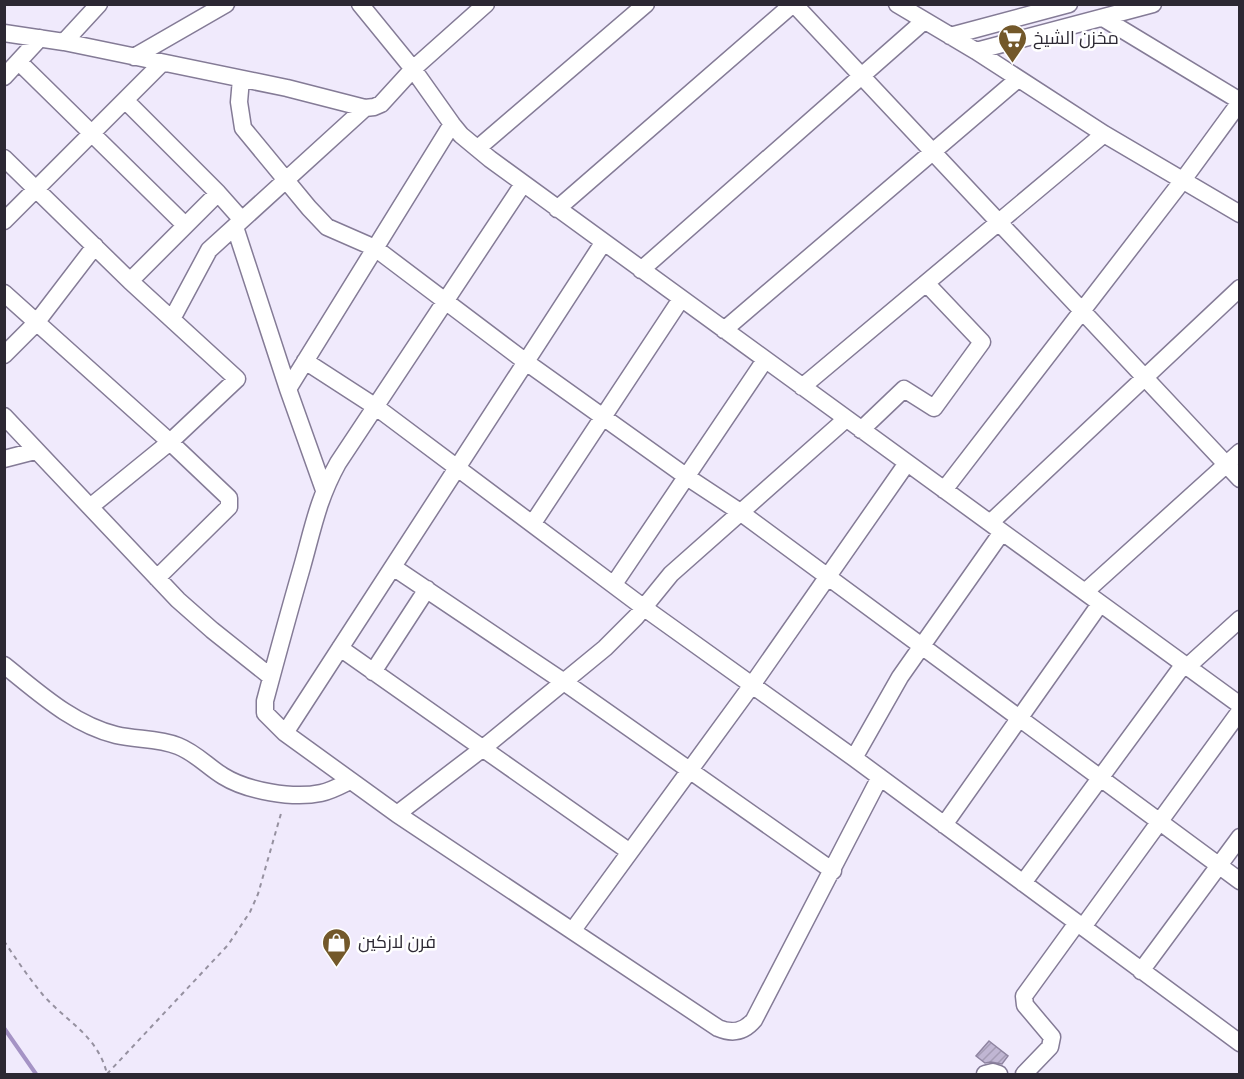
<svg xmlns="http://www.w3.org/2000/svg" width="1244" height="1079" font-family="Ubuntu,Cairo,sans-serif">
<defs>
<pattern id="building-hatch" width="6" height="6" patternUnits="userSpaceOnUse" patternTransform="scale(1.5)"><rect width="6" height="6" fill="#c0b6d3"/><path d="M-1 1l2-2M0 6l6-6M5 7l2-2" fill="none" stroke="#a59cb6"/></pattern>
</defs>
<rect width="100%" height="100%" fill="#f0eafc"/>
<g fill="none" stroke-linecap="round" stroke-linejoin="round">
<path stroke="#a593c5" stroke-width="4" d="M4 1028 36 1074"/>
</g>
<path fill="url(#building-hatch)" stroke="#8f85a1" stroke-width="1.5" d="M989 1041 1008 1056 1002 1064 991 1062 985 1063 976 1056Z"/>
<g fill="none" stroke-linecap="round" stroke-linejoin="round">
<defs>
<path id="minor" d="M360 4 413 69 452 124 461 135 490 159 1240 705
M794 4 1240 479
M897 4 976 51 1104 134 1240 214
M1103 18 1240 101
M4 33 64 42 287 88 365 108 374 107 381 104 413 69 486 4
M950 36 1069 4
M64 42 99 4
M976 51 1153 4
M134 57 226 4
M19 62 185 225
M4 77 40 38
M241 79 239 102 243 128 309 208 327 227 375 248 526 362 687 477 740 512 1240 881
M125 100 218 193 242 220
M478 148 646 4
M4 158 130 281 237 379 170 442 90 507
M523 184 338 463C318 499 313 528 302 567 289 612 277 656 265 701V713L285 733 397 814 718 1028C732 1034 744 1032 754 1020L880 777
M557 209 793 4
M4 221 162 63
M235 227 288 389 324 490
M641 270 924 21
M130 281 218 193
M4 293 170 442 229 498V507L157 578
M172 319 209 250 365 108
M724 330 1018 79
M4 355 36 323 95 246
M305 361 376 407 643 607 854 758 1240 1043
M802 387 1104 134
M288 389 452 124
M4 416 178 600 212 630 271 677
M861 430 904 389 934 408 982 342 926 283
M4 459 35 451
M944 490 1183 180 1240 102
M533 523 681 299
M990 523 1240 288
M393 567 564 682 833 871
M614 584 765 360
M1085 592 1240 452
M340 648 630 852
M4 665C38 692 72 724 116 735 137 740 158 738 178 746 196 753 208 767 223 776 247 791 293 799 321 793 331 791 340 786 350 781
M1187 667 1240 619
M373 672 427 589
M285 733 603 243
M854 758 900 677 1002 532
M397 814 482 749 605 648 636 617 671 574 846 419
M944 825 1100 604
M1023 883 1184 664
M1083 927 1240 711
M573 930 752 685 907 463
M1141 971 1240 837
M985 1074 993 1072 999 1074
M1024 1074 1050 1047 1052 1037 1025 1005 1024 996 1077 923"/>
</defs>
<use href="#minor" stroke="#847b96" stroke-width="19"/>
<path stroke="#9691a0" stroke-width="2" stroke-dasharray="4.5 4.5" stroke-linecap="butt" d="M4 941C16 959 29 978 43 995 67 1022 98 1036 107 1074
M107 1074 228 945 250 912 258 894 282 810"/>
<use href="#minor" stroke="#fff" stroke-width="16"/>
</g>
<defs>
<symbol id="supermarket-pin" viewBox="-11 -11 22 30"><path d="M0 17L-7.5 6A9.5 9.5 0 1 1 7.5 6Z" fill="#73582a" stroke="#fff"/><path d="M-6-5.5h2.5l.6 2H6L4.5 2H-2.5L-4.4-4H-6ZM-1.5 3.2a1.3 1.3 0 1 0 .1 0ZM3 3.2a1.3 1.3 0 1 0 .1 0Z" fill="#fff"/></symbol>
<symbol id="shop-pin" viewBox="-11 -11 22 30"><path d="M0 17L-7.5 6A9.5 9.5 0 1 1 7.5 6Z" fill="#73582a" stroke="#fff"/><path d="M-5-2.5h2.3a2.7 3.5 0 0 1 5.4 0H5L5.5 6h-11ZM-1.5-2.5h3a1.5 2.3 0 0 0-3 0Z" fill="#fff"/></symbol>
</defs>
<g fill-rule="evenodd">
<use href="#supermarket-pin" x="996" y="22" width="33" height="45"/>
<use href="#shop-pin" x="320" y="926" width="33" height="45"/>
</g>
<g text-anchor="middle" stroke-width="5" stroke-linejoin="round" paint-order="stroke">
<g font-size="18" fill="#2c2833" stroke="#fff" text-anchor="start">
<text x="1033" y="44">مخزن الشيخ</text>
<text x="358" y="948">فرن لازكين</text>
</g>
</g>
<rect width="1244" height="1079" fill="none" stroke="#2c2833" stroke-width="12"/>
</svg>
